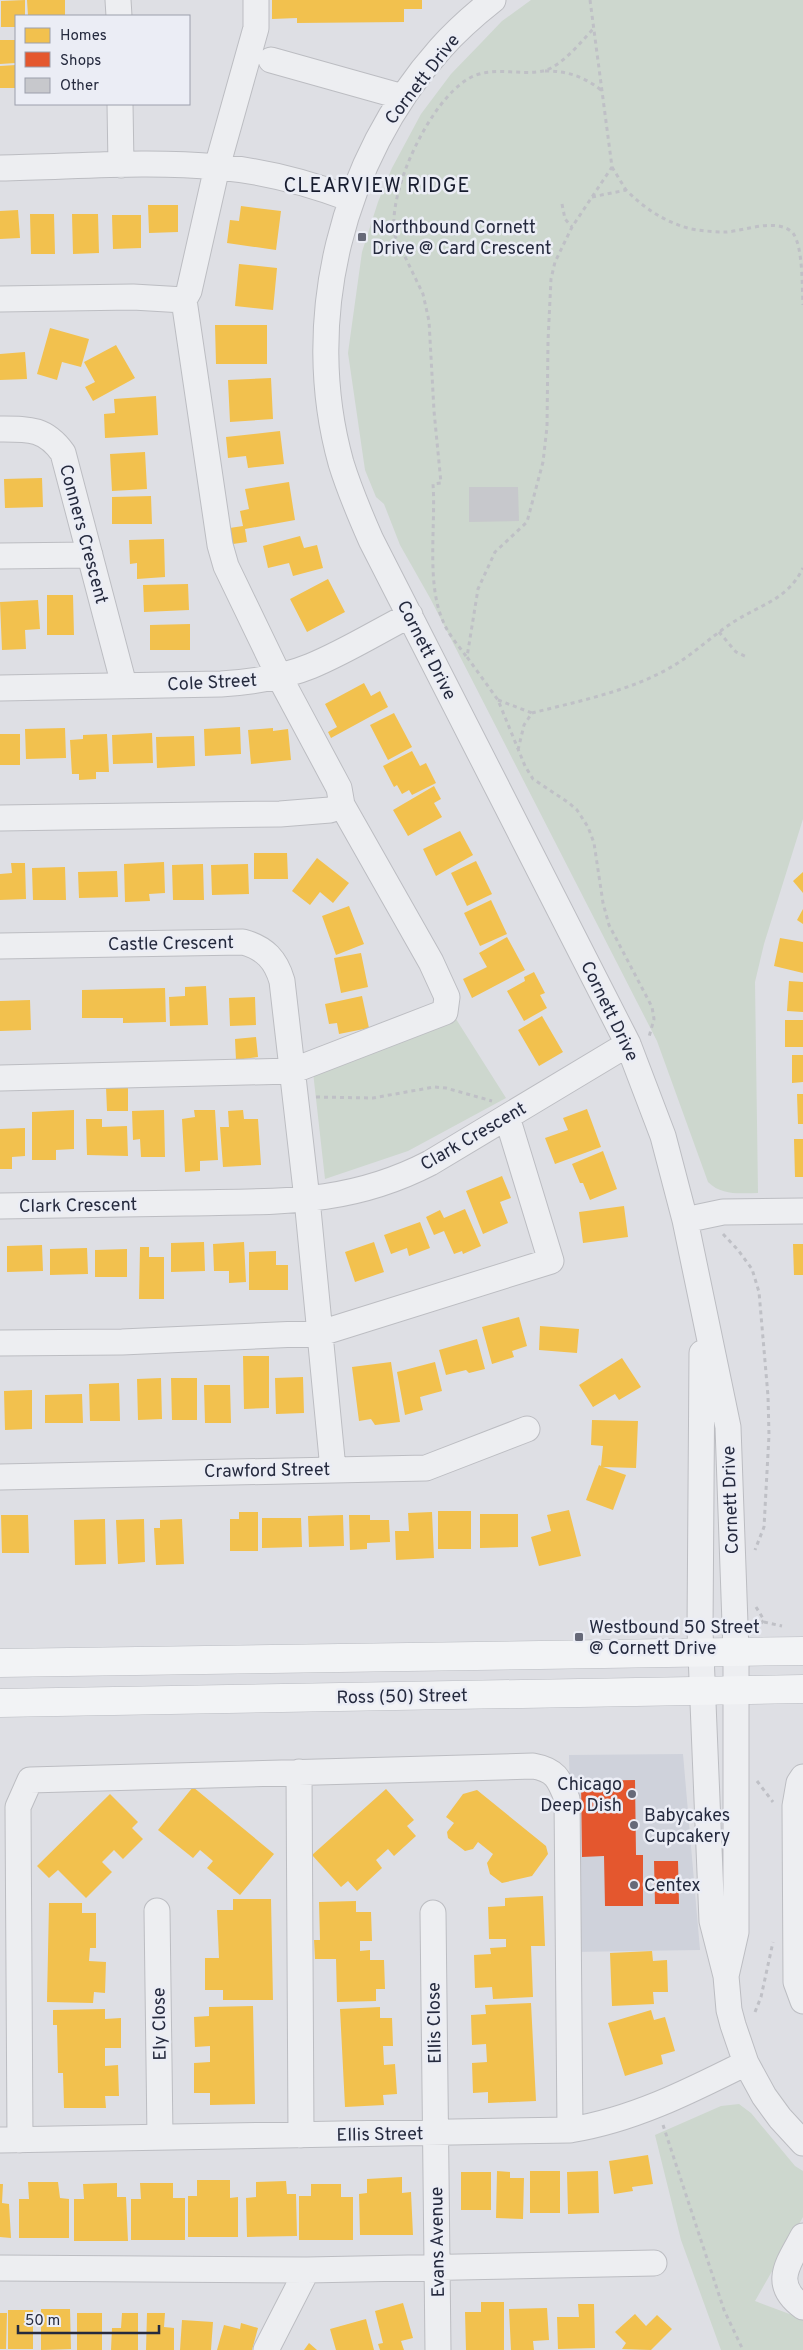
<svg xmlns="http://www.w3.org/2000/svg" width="803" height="2350" font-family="Overpass,sans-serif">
<rect width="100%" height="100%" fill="#dedfe4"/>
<path fill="#cfd2db" d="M683 1754 700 1950 573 1952 569 1755Z"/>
<path fill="#cdd7ce" d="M531 0H803V819L764 944 755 982 758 1193C740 1193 722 1196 708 1182L657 1041 430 598 400 545 384 504 376 497 365 470 348 353 362 252 378 202 392 168 421 114 451 74 481 43 502 21Z
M456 1019 506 1098 408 1151 325 1179 313 1072Z
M739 2104 751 2113 795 2166 803 2171V2217L755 2301 803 2319V2350H721L681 2240 655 2135 721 2106Z"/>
<path fill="#f2c14e" d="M25 0V16H16V27H1V1Z
M27 0H65V16H28Z
M272 0H422V9H404V22L297 23V18L272 19Z
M0 40H16V63L0 64Z
M16 65V88H0V66Z
M148 205H178V232L149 233Z
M241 206 281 211 276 250 227 243 230 220 239 221Z
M18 210 20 238 0 239V211Z
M30 214H54L55 254H31Z
M72 214H98L99 253 73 254Z
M112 215H141V248L113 249Z
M239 264 277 268 273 310 235 306Z
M215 325H267V364H216Z
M50 328 89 339 81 367 62 362 57 380 37 374Z
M116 345 135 378 93 401 85 387 95 382 84 362Z
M25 352 27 379 0 380V354Z
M271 378 273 419 230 422 228 380Z
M156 396 158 435 105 438 104 414 115 413 114 399Z
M280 431 284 464 248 468 246 456 228 458 226 437Z
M145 452 147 489 112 491 110 454Z
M42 478 43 507 5 508 4 479Z
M289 482 295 520 245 529 247 542 226 545 223 529 243 526 240 511 249 509 245 489Z
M151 496 152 524H112V497Z
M300 536 304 548 317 545 323 568 293 576 289 563 268 568 263 546Z
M164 539 165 577 137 579V563L130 564 129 540Z
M328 579 345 612 307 632 290 599Z
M188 584 189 610 144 612 143 585Z
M47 595H73L74 635H47Z
M38 600 40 629 25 630 26 649 2 650 0 602Z
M190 624V650H150V625Z
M364 683 371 696 380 691 388 707 331 738 328 732 337 727 325 704Z
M394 713 412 747 388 760 370 725Z
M240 727 241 754 205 756 204 729Z
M65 728 66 758 26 759 25 729Z
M273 728V731L288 729 291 760 251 764 248 730Z
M152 733 153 763 113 764 112 735Z
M0 734H20V765H0Z
M107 734 109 772H96V779L79 780V774H72L70 740 83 739V735Z
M194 736 195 766 157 768 156 737Z
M412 751 420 766 426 763 436 783 412 795 409 790 402 794 397 785 394 787 383 766Z
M434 786 441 799 434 803 442 817 408 836 393 810Z
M460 831 473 855 436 876 423 849Z
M254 853H287L288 879H254Z
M317 858 349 883 333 903 320 892 310 905 292 891Z
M476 861 492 894 467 906 451 873Z
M164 862 165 893 149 894 150 901 125 902 124 864Z
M11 863H25L26 899 0 900V874L12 873Z
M203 864 204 900H173L172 865Z
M248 864 249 894 212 895 211 865Z
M65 867 66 900H33L32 868Z
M117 871 118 897 79 898 78 872Z
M803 872V893L793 881Z
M491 900 507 934 480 946 464 913Z
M349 906 364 944 336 955 322 916Z
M803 909V924L797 920Z
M507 937 525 970 472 998 463 979 487 967 479 953Z
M780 938 803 942V973L774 966Z
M361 953 368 987 341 993 334 958Z
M534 972 545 993 540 995 547 1008 524 1021 507 991 525 981 524 977Z
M789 981 803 982V1012L787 1011Z
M206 986 208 1025 170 1026 169 997 185 996V987Z
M165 988 166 1022 123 1023V1018H82V990Z
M362 996 369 1028 339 1034 337 1023 329 1024 325 1004Z
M255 997 256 1025 230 1026 229 998Z
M30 1000 31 1030 0 1031V1001Z
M542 1016 563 1052 539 1066 518 1030Z
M785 1020H803V1047H785Z
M256 1037 258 1057 236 1060 235 1039Z
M792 1055H803V1082L792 1083Z
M106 1087H128V1111H107Z
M797 1094H803V1124H798Z
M587 1109 601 1147 555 1164 545 1138 568 1130 563 1118Z
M74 1110V1149L56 1150V1160H32V1112Z
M164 1110 165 1157H141L140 1139 133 1140 132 1111Z
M194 1110H215L218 1160 200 1161V1171L185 1172 182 1119 195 1117Z
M243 1110 244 1119H258L261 1165 223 1167 220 1127H229L228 1111Z
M86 1119H102V1127L127 1126 128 1156 87 1155Z
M25 1128V1156L12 1157V1169H0V1129Z
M794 1139H803V1177H795Z
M603 1151 617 1189 590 1200 583 1183H580L572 1164Z
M502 1176 511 1198 500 1202 508 1223 483 1234 466 1191Z
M624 1206 628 1237 583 1243 579 1212Z
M465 1209 481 1246 463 1254 462 1251 454 1254 444 1231 434 1235 426 1217 440 1210 444 1218Z
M420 1222 430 1248 409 1256 407 1248 391 1254 384 1235Z
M204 1242 205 1271 171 1272V1243Z
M244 1242 246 1282 229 1283V1271H214L213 1244Z
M374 1242 384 1272 355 1282 345 1252Z
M793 1244H803V1275H794Z
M42 1245 43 1271 7 1272V1246Z
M140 1247H149V1257H164V1299H139Z
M87 1248 88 1274 50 1275V1249Z
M127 1249V1277H95V1250Z
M276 1251V1265H288V1290H249V1252Z
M519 1317 527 1346 512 1351 514 1357 492 1364 482 1327Z
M540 1326 579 1329 577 1353 539 1350Z
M477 1339 485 1369 469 1373 466 1370 446 1375 439 1350Z
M243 1356H269V1408L244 1409Z
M622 1358 641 1387 619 1400 615 1394 593 1407 579 1385Z
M391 1362 400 1422 375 1425 371 1419 359 1421 352 1367Z
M435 1362 442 1391 420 1397 423 1410 405 1415 397 1372Z
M303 1377 304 1413 276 1414 275 1378Z
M161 1378 162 1419 138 1420 137 1379Z
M171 1378H197V1420H172Z
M119 1383 120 1421H90L89 1384Z
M204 1385H230L231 1423H205Z
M32 1390V1429L5 1430 4 1391Z
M82 1394 83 1423H45V1395Z
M592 1420 638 1421 636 1468 603 1467 626 1475 613 1510 586 1500 599 1465 601 1466 603 1446 591 1445Z
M569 1510 581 1556 539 1566 531 1537 551 1531 547 1515Z
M438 1511H471V1549H438Z
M239 1512H258V1551H230V1519H239Z
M432 1512 434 1558 396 1560 395 1531H409L408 1513Z
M480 1514H518V1547L480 1548Z
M1 1515H28L29 1553H2Z
M343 1515 344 1546 309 1547 308 1516Z
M349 1515H370V1520H389L390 1542 367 1543V1549L350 1550Z
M262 1518H301L302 1547 262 1548Z
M105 1519 106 1564 75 1565 74 1520Z
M144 1519 145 1562 118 1564 116 1520Z
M182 1519 184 1564 156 1565 154 1528H160V1520Z
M193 1787 274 1854 240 1895 207 1868 213 1861 200 1850 193 1858 158 1830Z
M386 1789 414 1820 407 1826 416 1836 394 1856 388 1849 376 1860 382 1868 357 1891 348 1881 341 1887 312 1855Z
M477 1790 546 1846 548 1854 532 1876 502 1883 490 1874 487 1863 493 1854 478 1842 473 1849 465 1851 448 1838 447 1832 454 1823 446 1817 463 1794Z
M110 1794 138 1822 132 1828 143 1839 123 1859 114 1850 102 1862 112 1872 86 1898 58 1870 49 1878 37 1866Z
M543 1896 545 1946H531L533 1997 493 1999 492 1987 475 1988 474 1955 491 1954 490 1948 506 1947V1939H489L488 1907 505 1906V1898Z
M233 1899H271L273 2000H223V1990H205V1958H219L217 1910H233Z
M356 1901V1912H371L372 1941H360V1951L370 1950V1960H384L385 1989H376V2001L337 2002 336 1959H315L314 1940H320L319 1902Z
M49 1903H82V1913H96V1948H90L89 1961 106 1962 105 1993 94 1992 93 2003 47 2002Z
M652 1951 653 1961 667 1960 668 1992H653L654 2004 612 2006 610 1953Z
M531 2003 536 2101 488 2103V2092L473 2093 472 2063 487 2062 486 2044 472 2045 471 2015 486 2014 485 2005Z
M253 2006 255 2104 210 2105V2093H194V2063L210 2062V2046L195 2047 194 2017 209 2016V2007Z
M380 2007V2018H392L393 2046H383L384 2065 395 2064 397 2094 383 2095 384 2105 345 2107 340 2009Z
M105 2009V2019L121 2018V2048H105V2066L118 2065 119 2096H105L106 2108H64L63 2073H58L57 2025H53V2010Z
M651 2010 654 2020 665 2017 675 2051 661 2055 663 2064 625 2076 608 2023Z
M648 2155 653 2184 632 2187 633 2191 614 2194 609 2161Z
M497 2171 510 2172V2178H524L523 2219 496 2218Z
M530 2171H560V2213H530Z
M598 2171 599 2213 568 2214 567 2172Z
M461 2172H491V2210H461Z
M402 2177V2193L411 2192 413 2235H360L359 2194 367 2193V2179Z
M197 2180H230V2198L238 2197V2237H188V2196H197Z
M286 2181 287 2194H296L297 2236 247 2237 246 2198 256 2197V2182Z
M28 2182H58L60 2198 69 2199V2238H19V2199H29Z
M117 2183V2197H126L128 2241H74V2199H84L83 2184Z
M140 2183H173V2198H185V2240H131V2199H141Z
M0 2184H3L2 2203 9 2204 11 2238 0 2237Z
M311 2184H341V2197H353V2240H299V2196H311Z
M481 2302H504V2350H466L465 2312H481Z
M403 2303 413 2338 401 2341 404 2350H380L378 2344 383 2343 375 2311Z
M578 2304H594L595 2348 558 2349 557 2317H579Z
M547 2308 549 2340 533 2341 534 2350H511L509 2309Z
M41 2309H70L71 2349 41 2350Z
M8 2310H33V2349H8Z
M0 2313H7L6 2349H0Z
M77 2313H102V2350H77Z
M122 2313H138V2350H111L112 2328H121Z
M147 2313H165L164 2327 174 2328V2350H146Z
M635 2314 646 2326 657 2315 672 2329 651 2350 622 2349 626 2343 615 2332Z
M366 2319 374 2350H336L330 2329Z
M182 2320 213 2322 211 2350H180Z
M241 2323 258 2328 252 2350H217L224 2325 240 2329Z
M309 2343 317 2350H304Z"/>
<path fill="#e4572e" d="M635 1780 636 1855H643V1906H605L604 1856 582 1857 581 1781Z
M654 1861H678L679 1904H655Z"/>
<path fill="#c7c8cc" d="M469 487H518L519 521 469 522Z"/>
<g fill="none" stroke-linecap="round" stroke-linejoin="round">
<defs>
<path id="minor" d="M118 0 119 16
M493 0C474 15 456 31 440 49 342 159 301 320 341 463 349 489 360 515 371 540L628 1044 663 1136 685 1220 728 1427 736 1652V1932L726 1976
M271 60 403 97
M120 104 121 165
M0 168C72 167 146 160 218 167 263 171 309 183 351 199
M0 299 133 297 184 300
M0 429C29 429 45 428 63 453L124 685
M0 556 90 555
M0 688 221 684C251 682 282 678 311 666 345 652 377 632 410 615
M0 818 280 814 330 810 342 805
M0 946 243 942C265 948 276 960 282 981L307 1199 333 1469
M0 1078 292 1071 445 1012 447 997 431 962 342 805 339 788 279 676 226 566 220 545 184 300 189 291 217 167 256 28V0
M0 1206C62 1205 124 1204 186 1203 276 1201 347 1206 430 1163L628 1044
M685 1220 723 1212 803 1211
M0 1343 122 1342 321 1333 551 1261 507 1117
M702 1353 700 1630 712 1921 726 1976 729 2010 733 2025 746 2063 764 2096 780 2118 803 2143
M0 1477 426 1468 527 1429
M299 1772 301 2135
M803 1777 799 1783 795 1806 796 1982 803 2001
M157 1911 160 2137
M433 1913 438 2350
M0 2140 570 2130C633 2120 690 2091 746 2063
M20 2140 18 1807 30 1780 533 1766C556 1770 559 1779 567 1799L570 2130
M803 2236C788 2264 771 2284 803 2307
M0 2268 307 2270 654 2263
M266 2350 307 2270"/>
<path id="major" d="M0 1663 803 1651
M0 1703 803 1689"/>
</defs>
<use href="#minor" stroke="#bcbdc2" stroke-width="27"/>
<use href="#major" stroke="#babcc2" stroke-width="29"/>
<path stroke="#bfc0c6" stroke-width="3" stroke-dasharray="4 4" stroke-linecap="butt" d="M590 0 612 167 572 227 555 262 551 279 548 341 547 427 543 462 527 522 495 552 478 589 467 657 498 700 525 766 533 779 569 803 577 810 588 827 594 843 603 903 609 925 652 1007 654 1019 649 1037
M545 71C567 71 583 76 601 90
M612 167 626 190
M592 197 626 190C645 209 665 222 691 229 703 231 715 232 726 232 745 231 777 217 793 233 803 247 802 286 803 305
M562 204 565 219 572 227
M719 632 736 652 747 657
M466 656C458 645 448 634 443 621 426 583 436 525 433 484L441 483 434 411 429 321 423 294 395 236C386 193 430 101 468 79 491 65 519 76 543 71 561 67 581 42 593 29
M498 700 532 713
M518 750 524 725 532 713C579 701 631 691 673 666 695 653 714 634 735 621 762 604 788 599 803 568
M316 1097 373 1098 434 1087 446 1088 492 1101
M723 1234 738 1250 752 1269 759 1292 768 1396 769 1435 764 1527 755 1550
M756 1607 764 1620 757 1628
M764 1622 782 1626
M757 1781 773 1802
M755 2012 761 1997 773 1942
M663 2125 724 2310 743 2350"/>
<use href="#minor" stroke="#edeef1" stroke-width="25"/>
<use href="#major" stroke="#f2f3f5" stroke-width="28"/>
</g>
<g fill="#666978" stroke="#ebedf5" stroke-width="2">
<rect x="357" y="232" width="10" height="10" rx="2.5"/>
<rect x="574" y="1632" width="10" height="10" rx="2.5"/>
<circle cx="632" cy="1794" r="5"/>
<circle cx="634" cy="1825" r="5"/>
<circle cx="634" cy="1885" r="5"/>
</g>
<g text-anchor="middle" stroke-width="5" stroke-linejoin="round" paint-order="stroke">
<g font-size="18" fill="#252a3e" stroke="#ebedf5">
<text transform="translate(422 79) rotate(-52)" y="6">Cornett Drive</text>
<text transform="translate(84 534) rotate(75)" y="6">Conners Crescent</text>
<text transform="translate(427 650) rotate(63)" y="6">Cornett Drive</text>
<text transform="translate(212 682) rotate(-3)" y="6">Cole Street</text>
<text transform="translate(171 943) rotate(-1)" y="6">Castle Crescent</text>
<text transform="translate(610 1011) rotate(64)" y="6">Cornett Drive</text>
<text transform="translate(473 1136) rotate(-30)" y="6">Clark Crescent</text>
<text transform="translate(78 1205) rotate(-1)" y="6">Clark Crescent</text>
<text transform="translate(267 1470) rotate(-1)" y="6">Crawford Street</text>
<text transform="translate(730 1500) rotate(-92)" y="6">Cornett Drive</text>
<text transform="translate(402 1696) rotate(-1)" y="6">Ross (50) Street</text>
<text transform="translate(434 2023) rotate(-91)" y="6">Ellis Close</text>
<text transform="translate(159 2024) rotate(-91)" y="6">Ely Close</text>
<text transform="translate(380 2134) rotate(-1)" y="6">Ellis Street</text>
<text transform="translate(437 2242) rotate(-91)" y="6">Evans Avenue</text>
</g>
<g font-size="18" fill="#252a3e" stroke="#ebedf5" text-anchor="start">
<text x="372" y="233">Northbound Cornett<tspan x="372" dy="21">Drive @ Card Crescent</tspan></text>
<text x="589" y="1633">Westbound 50 Street<tspan x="589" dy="21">@ Cornett Drive</tspan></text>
<text x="622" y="1790" text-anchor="end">Chicago<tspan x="622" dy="21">Deep Dish</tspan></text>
<text x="644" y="1821">Babycakes<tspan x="644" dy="21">Cupcakery</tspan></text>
<text x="644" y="1891">Centex</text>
</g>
<g font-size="20" letter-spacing="1" fill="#171c2e" stroke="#ebedf5">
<text x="377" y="192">CLEARVIEW RIDGE</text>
</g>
</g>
<rect x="15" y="15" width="175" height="90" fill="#ebedf5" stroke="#9c9fac"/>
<rect x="25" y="28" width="25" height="15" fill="#f2c14e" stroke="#9c9fac"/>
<text x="60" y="40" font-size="15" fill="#252a3e">Homes</text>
<rect x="25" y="52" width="25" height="15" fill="#e4572e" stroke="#9c9fac"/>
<text x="60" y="65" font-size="15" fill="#252a3e">Shops</text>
<rect x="25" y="78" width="25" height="15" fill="#c7c8cc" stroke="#9c9fac"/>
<text x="60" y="90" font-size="15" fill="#252a3e">Other</text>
<path d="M18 2325v8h141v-8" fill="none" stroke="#252a3e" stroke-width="2.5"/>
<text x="25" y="2325" font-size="15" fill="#252a3e" stroke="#ebedf5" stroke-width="4" paint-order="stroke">50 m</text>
</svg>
